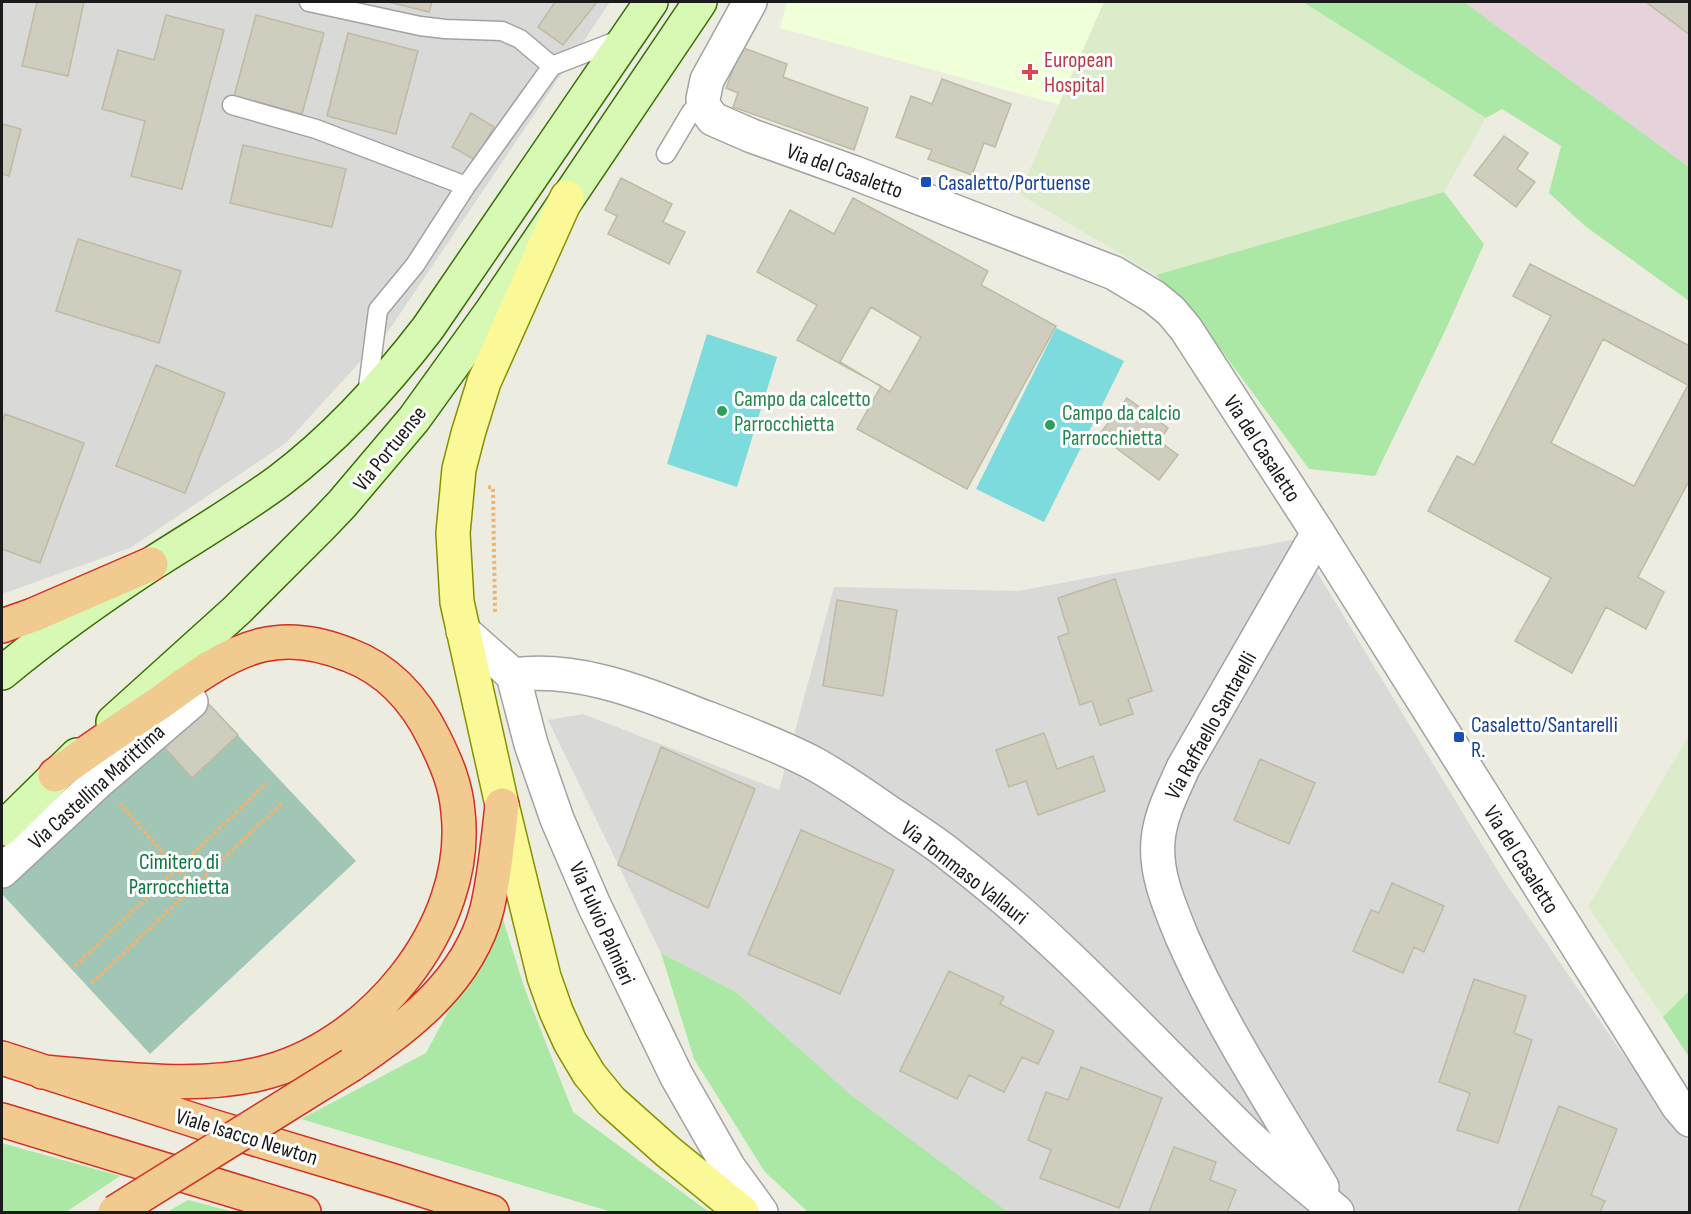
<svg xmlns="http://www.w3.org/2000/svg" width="1691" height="1214" font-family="'Sofia Sans Condensed',sans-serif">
<rect width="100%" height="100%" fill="#ecede0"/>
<path fill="#d9d9d8" d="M2 2H610L389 330 286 443 130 548 2 594Z
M1297 539 1504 881 1620 1050 1689 1142V1212H1008L850 1094 736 992 661 953 548 720 583 714 779 790 834 587 1018 591Z"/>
<path fill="#e6d2da" d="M1464 2H1689V167Z"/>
<path fill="#efffd7" d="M787 2H1141L1105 117 780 28Z"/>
<path fill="#dceccb" d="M1104 2H1303L1486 118 1444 192 1156 275 1019 194Z
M1689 735V991L1663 1017 1588 907Z"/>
<path fill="#abe8a5" d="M1303 2H1464L1689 167V301L1585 226 1549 193 1561 146 1502 109 1486 118Z
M1444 192 1484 244 1446 329 1375 476 1309 469 1196 316 1156 275Z
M501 913 524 987 573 1112 709 1212H612L301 1119 426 1053Z
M661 953 736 992 850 1094 1008 1212H808L765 1172 694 1059Z
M1689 991V1057L1663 1017Z
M2 1143 120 1176 66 1212H2Z
M188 1200 234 1212H167Z"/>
<path fill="#a2c6b6" d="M203 698 356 861 150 1054 2 894V887Z"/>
<path fill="#7ddbdd" d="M1056 328 1124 361 1044 522 976 489Z
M707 334 777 357 737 487 667 464Z"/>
<path fill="#cfcdbe" stroke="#bebaa3" stroke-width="1.5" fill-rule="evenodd" d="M37 2H84L68 76 22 66Z
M389 2H432L429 12Z
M555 2H597L563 45 538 27Z
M1646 2H1690V35Z
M166 15 224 30 182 189 131 176 145 121 102 109 118 50 154 60Z
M256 15 324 33 302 114 234 96Z
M348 33 418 51 396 134 327 116Z
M741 47 787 64 783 77 868 108 854 150 733 107 738 93 726 88Z
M942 79 1011 104 995 147 984 143 972 175 928 159 932 150 896 137 911 96 932 104Z
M471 113 494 127 475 160 452 147Z
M2 124 21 129 9 176 2 174Z
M1504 136 1528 153 1517 169 1535 182 1516 207 1474 175Z
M243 145 346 169 332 227 230 203Z
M621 178 672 204 663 222 685 232 669 264 608 234 617 216 605 210Z
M853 198 988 271 981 285 1056 326 967 489 857 429 881 386 797 340 817 305 757 272 790 210 834 234ZM871 307 921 337 890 392 840 362Z
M78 239 181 271 159 343 56 311Z
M1530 264 1690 346V479L1638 577 1664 592 1646 629 1606 607 1572 673 1515 641 1551 578 1428 511 1457 456 1474 465 1551 316 1513 296ZM1603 339 1688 385 1634 486 1551 443Z
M156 365 225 393 185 493 116 466Z
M1127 398 1168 428 1159 441 1178 455 1159 480 1099 435Z
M5 414 84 443 40 563 2 549V423Z
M1115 579 1152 691 1128 699 1133 714 1100 725 1092 701 1080 705 1058 637 1069 633 1058 598Z
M837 600 897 610 883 696 823 686Z
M203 698 238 735 192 778 158 740Z
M1044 733 1057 769 1093 756 1105 791 1038 815 1026 781 1009 787 996 750Z
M661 747 755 789 708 908 618 865Z
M1260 759 1315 783 1289 844 1234 820Z
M801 830 894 870 840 994 748 954Z
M1392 883 1444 906 1424 952 1414 947 1403 973 1353 951 1371 910 1379 913Z
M949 971 1004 997 1000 1004 1054 1031 1038 1064 1022 1057 1004 1092 969 1075 957 1099 900 1071Z
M1474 979 1526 996 1514 1033 1532 1040 1498 1143 1457 1130 1470 1093 1439 1082Z
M1081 1067 1162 1098 1119 1208 1040 1178 1051 1150 1028 1140 1046 1092 1068 1100Z
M1559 1106 1617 1129 1591 1195 1605 1201 1600 1212H1518Z
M1174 1147 1216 1162 1210 1180 1236 1190 1227 1212H1149Z"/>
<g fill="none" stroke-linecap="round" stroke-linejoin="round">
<defs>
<path id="service" d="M309 2 420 26 445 29 502 31 520 39 552 66 624 38
M232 105 316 129 466 186 552 66
M666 154 691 112 703 99
M367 395 378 310 415 265 466 186"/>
<path id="minor" d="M1318 533 1183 768C1173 791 1160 815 1158 841 1155 874 1170 907 1182 937 1220 1024 1273 1105 1322 1187
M463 631 513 675 531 744 557 819 594 905 676 1075 729 1168 761 1212
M513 675C573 667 633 689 689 711 730 727 772 742 811 762 841 778 868 798 896 817 915 830 936 843 954 858 1060 939 1150 1040 1245 1133 1274 1161 1307 1186 1337 1212
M2 871 99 781 191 702"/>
<path id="tertiary" d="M750 2 707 80 703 99 704 107 713 119 752 136 855 173 1114 273 1154 297 1171 311 1186 329 1318 533 1678 1106 1690 1120"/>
<path id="secondary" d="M2 673C49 634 101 597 153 563 195 536 238 511 279 481 336 438 385 384 428 328L651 2
M113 722 237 610 321 526 342 504 414 419 491 312 700 2
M2 829 77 755"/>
<path id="primary" d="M567 197 484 382 468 434 459 469 453 533 457 602 502 805 544 977 556 1011 570 1042 589 1074 611 1101 667 1151 742 1212"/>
<path id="trunk" d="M2 626 33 615 151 564
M2 1058 215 1127 391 1180 492 1212
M351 1065C408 1027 469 980 487 909 495 875 498 840 502 805
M42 1072C111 1077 191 1090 259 1074 369 1049 471 927 458 812 456 785 446 762 434 738 416 701 389 670 349 655 322 644 291 638 262 645 225 654 191 680 161 702 125 726 90 750 55 775
M2 1120 304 1212"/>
</defs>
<use href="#service" stroke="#a2a2a2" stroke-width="21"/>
<use href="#minor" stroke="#a2a2a2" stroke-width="36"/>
<use href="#tertiary" stroke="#a2a2a2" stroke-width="36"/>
<use href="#secondary" stroke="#387005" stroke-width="36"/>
<use href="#primary" stroke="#879200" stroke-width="36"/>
<use href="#trunk" stroke="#d52f24" stroke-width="36"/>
<path stroke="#f9b165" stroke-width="4" stroke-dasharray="3 3" stroke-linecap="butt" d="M488 487 493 488 495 614
M120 804 193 887
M75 966 267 783
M92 983 283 802"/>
<use href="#service" stroke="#fff" stroke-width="18"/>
<use href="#minor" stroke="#fff" stroke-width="33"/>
<use href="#tertiary" stroke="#fff" stroke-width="33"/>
<use href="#secondary" stroke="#d8f9b3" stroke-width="33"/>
<use href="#primary" stroke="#fbf997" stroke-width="33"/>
<use href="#trunk" stroke="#f0ca8f" stroke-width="33"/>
<defs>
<path id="trunk-bridge" d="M115 1212 351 1065"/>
</defs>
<use href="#trunk-bridge" stroke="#d52f24" stroke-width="36" stroke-linecap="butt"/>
<use href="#trunk-bridge" stroke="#f0ca8f" stroke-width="33"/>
</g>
<path fill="#e0444e" stroke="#fff" stroke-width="2" d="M1027 63h6v6h6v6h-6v6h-6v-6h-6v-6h6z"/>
<g fill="#1a4fb4" stroke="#fff" stroke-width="2">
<rect x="920" y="176" width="12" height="12" rx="3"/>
<rect x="1453" y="731" width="12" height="12" rx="3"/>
</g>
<g fill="#2e9e5b" stroke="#fff" stroke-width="2">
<circle cx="722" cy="411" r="6"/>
<circle cx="1050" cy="425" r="6"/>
</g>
<g text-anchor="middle" stroke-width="6" stroke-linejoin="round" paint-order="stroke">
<g font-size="22" fill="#be3a42" stroke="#fff" text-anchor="start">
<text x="1044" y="67">European<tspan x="1044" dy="25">Hospital</tspan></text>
</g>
<g font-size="22" fill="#1b1b1b" stroke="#fff">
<text transform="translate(845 170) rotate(20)" y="8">Via del Casaletto</text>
<text transform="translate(389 448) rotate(-51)" y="8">Via Portuense</text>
<text transform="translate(1263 448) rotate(57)" y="8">Via del Casaletto</text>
<text transform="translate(1210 725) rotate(-61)" y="8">Via Raffaello Santarelli</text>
<text transform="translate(96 786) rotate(-42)" y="8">Via Castellina Marittima</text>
<text transform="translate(1522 859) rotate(58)" y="8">Via del Casaletto</text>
<text transform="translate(965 872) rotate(38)" y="8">Via Tommaso Vallauri</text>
<text transform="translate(603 923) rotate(66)" y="8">Via Fulvio Palmieri</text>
<text transform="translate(247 1136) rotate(17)" y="8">Viale Isacco Newton</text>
</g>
<g font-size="22" fill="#164399" stroke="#fff" text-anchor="start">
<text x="938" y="190">Casaletto/Portuense</text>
<text x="1471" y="732">Casaletto/Santarelli<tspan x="1471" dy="25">R.</tspan></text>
</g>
<g font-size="22" fill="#27864d" stroke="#fff" text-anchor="start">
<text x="734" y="406">Campo da calcetto<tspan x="734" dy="25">Parrocchietta</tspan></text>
<text x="1062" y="420">Campo da calcio<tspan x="1062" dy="25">Parrocchietta</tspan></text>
</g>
<g font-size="22" fill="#0b7740" stroke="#fff">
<text x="179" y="869">Cimitero di<tspan x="179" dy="25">Parrocchietta</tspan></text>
</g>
</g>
<rect width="1691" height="1214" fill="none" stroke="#1b1b1b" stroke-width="6"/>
</svg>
